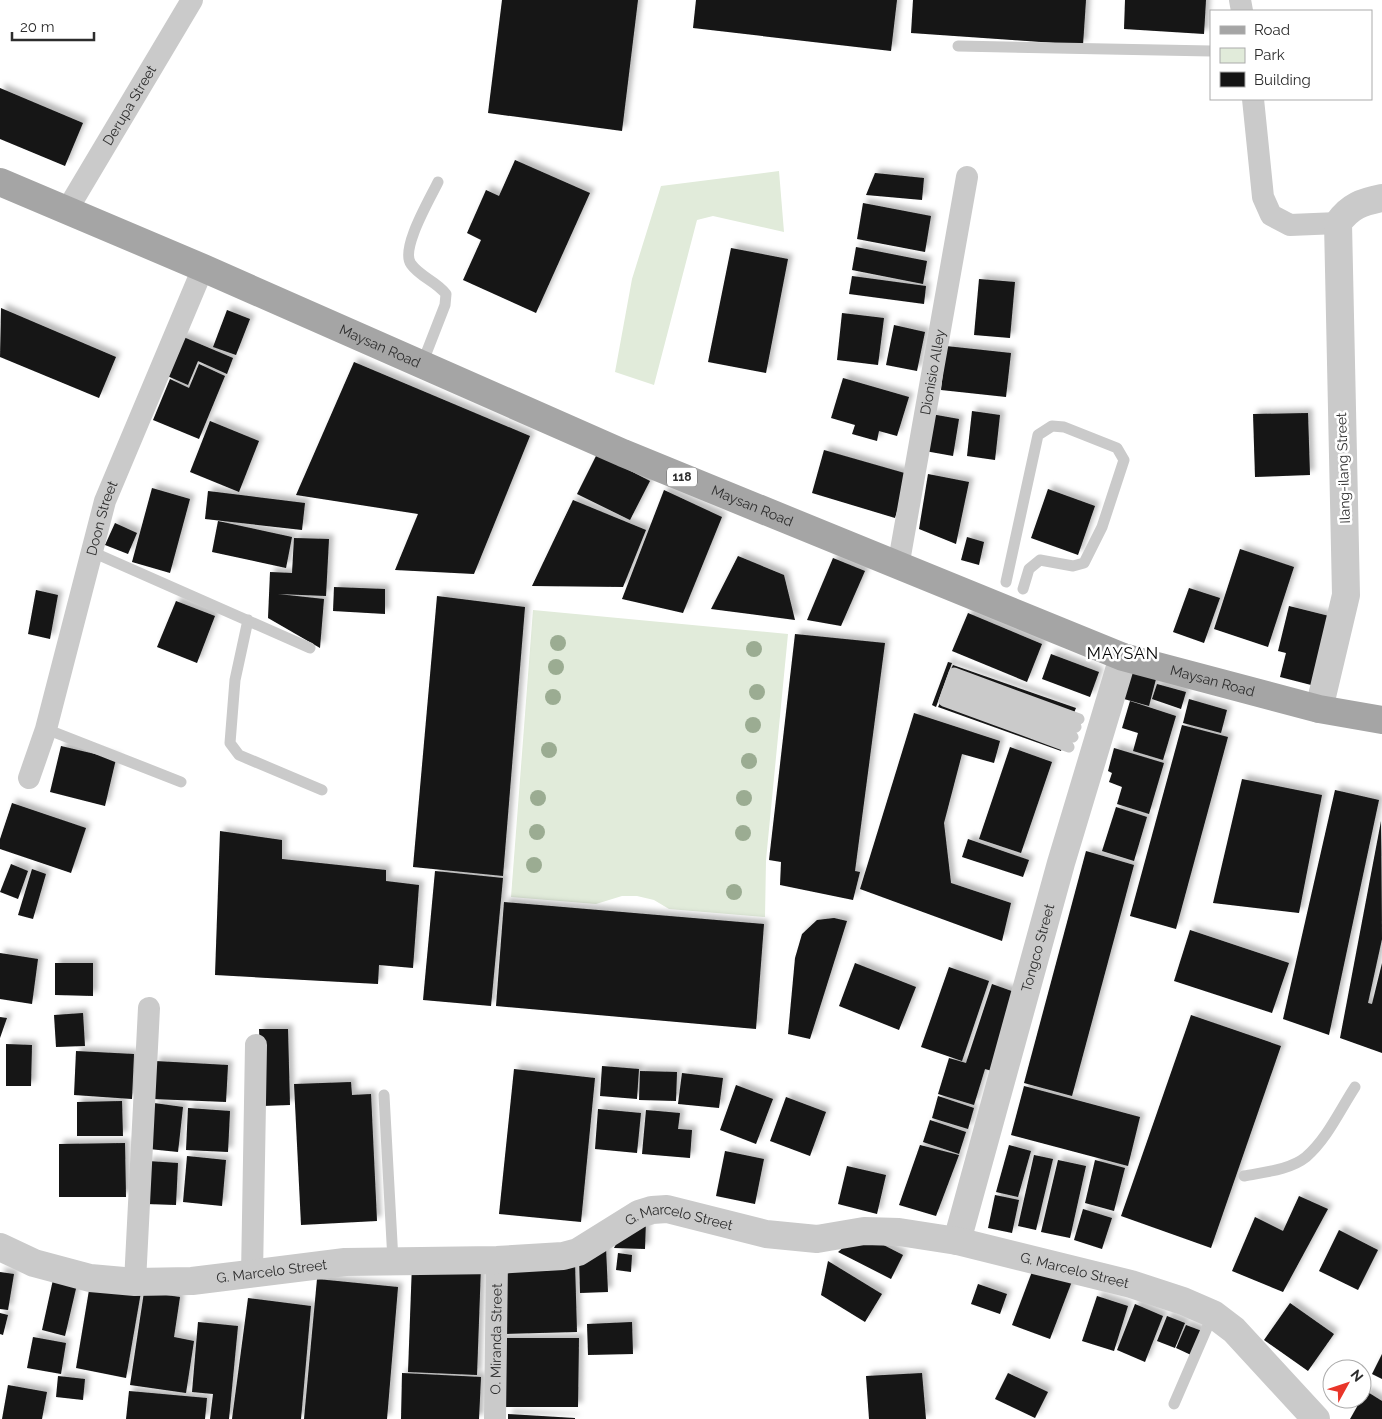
<svg xmlns="http://www.w3.org/2000/svg" width="1382" height="1419" font-family="Raleway,sans-serif">
<defs>
<filter id="shadow"><feDropShadow dx="4.5" dy="-4.5" stdDeviation="2.5" flood-color="#0004"/></filter>
</defs>
<rect width="100%" height="100%" fill="#fff"/>
<path fill="#e1ebda" d="M779 171 784 232 713 216 697 220 654 385 615 372 632 279 661 186Z
M533 610 788 634 766 860 765 917 669 909 654 900 637 896H622L596 904 511 897Z"/>
<path fill="#141414" filter="url(#shadow)" d="M502 0H638L622 131 488 113Z
M696 0H897L891 51 693 28Z
M913 0H1086L1083 45 911 33Z
M1125 0H1206L1204 34 1124 29Z
M0 88 83 123 65 166 0 139Z
M515 160 590 193 536 313 463 280 481 240 467 233 486 190 499 196Z
M875 173 924 178 922 200 866 195Z
M863 203 931 216 925 252 857 239Z
M856 247 927 261 923 284 852 270Z
M731 248 788 259 766 373 708 362Z
M852 276 926 286 924 304 849 294Z
M979 279 1015 282 1010 338 974 335Z
M1 308 116 357 99 398 0 357Z
M227 310 250 319 236 355 213 347Z
M842 313 884 318 878 365 837 360Z
M894 325 925 332 917 371 886 365Z
M181 336 233 358 227 374 198 361 188 385 165 375Z
M946 346 1011 353 1006 397 941 390Z
M354 362 530 436 474 574 395 570 418 514 296 495Z
M199 364 225 376 199 439 153 420 170 379 189 388Z
M843 378 909 397 897 436 879 431 877 441 852 434 855 425 831 418Z
M972 411 1000 415 995 460 967 456Z
M1308 413 1310 475 1255 477 1253 414Z
M931 414 959 419 953 456 925 451Z
M210 421 259 441 239 492 190 472Z
M824 450 908 474 895 518 812 493Z
M597 454 650 481 630 520 577 494Z
M928 474 969 482 956 544 919 529Z
M152 488 190 499 170 573 132 562Z
M1048 489 1095 506 1078 555 1031 538Z
M664 490 722 517 683 613 622 599Z
M208 491 305 503 302 530 205 519Z
M573 500 646 530 623 587 532 586Z
M218 521 292 537 286 568 212 552Z
M115 523 137 533 128 554 105 545Z
M967 537 984 542 979 565 961 560Z
M294 538 329 539 326 596 278 594 324 599 320 648 268 618 270 572 292 573Z
M1240 549 1294 567 1268 647 1214 629Z
M738 556 784 575 795 620 711 609Z
M833 558 865 571 841 626 807 620Z
M334 587 385 589V614L333 611Z
M1189 588 1220 598 1204 643 1173 632Z
M36 590 58 595 50 639 28 634Z
M437 596 525 607 503 876 413 867Z
M176 601 215 616 197 663 157 647Z
M1289 606 1333 617 1315 686 1280 677 1286 653 1278 651Z
M968 613 1042 644 1027 682 952 651Z
M795 634 885 643 855 871 860 872 853 900 780 885 781 862 769 860Z
M1051 654 1099 672 1090 697 1042 679Z
M948 662 952 663 936 707 932 705Z
M953 665 1076 708 1074 713 951 669Z
M1131 672 1156 679 1149 706 1124 699Z
M1157 684 1186 692 1181 709 1152 699Z
M1189 699 1227 710 1221 733 1183 723Z
M1130 701 1176 716 1163 760 1133 751 1138 733 1122 728Z
M940 703 1062 747 1061 751 938 707Z
M914 713 1000 741 994 763 962 754 944 823 951 883 1011 903 1002 941 860 889Z
M1182 725 1228 737 1176 929 1130 916Z
M61 746 116 759 105 806 50 792Z
M1010 747 1052 762 1021 853 979 839Z
M1114 748 1164 763 1149 814 1117 804 1122 787 1109 782 1112 773 1108 771Z
M1242 779 1322 795 1299 913 1213 903Z
M1335 790 1379 800 1329 1035 1283 1019Z
M12 803 86 828 71 873 0 849V839Z
M1116 807 1147 817 1134 861 1102 851Z
M1381 821 1382 939 1368 1003 1372 1004 1382 963V1053L1340 1038Z
M220 831 282 840V859L386 870V881L419 885 413 968 379 965 378 984 215 975Z
M968 839 1029 860 1023 877 962 857Z
M1086 851 1134 865 1072 1096 1024 1083Z
M11 864 28 871 18 899 0 892Z
M32 869 46 874 33 919 18 915Z
M435 871 503 878 491 1006 423 1000Z
M504 902 764 924 756 1029 496 1006Z
M834 918 847 921 810 1039 788 1034 795 958 802 934 817 920Z
M1190 930 1289 963 1272 1013 1174 981Z
M0 953 38 959 32 1004 0 999Z
M55 963H93V996L55 995Z
M855 963 916 987 899 1030 839 1006Z
M949 967 989 981 962 1061 921 1047Z
M992 984 1020 994 999 1073 985 1069 974 1105 938 1094 949 1058 966 1063Z
M83 1013 85 1046 56 1047 54 1015Z
M1191 1015 1281 1046 1211 1248 1121 1216Z
M0 1017 7 1018 0 1038Z
M259 1029H288L290 1105 262 1106Z
M6 1044 32 1045 31 1086H6Z
M76 1051 134 1054 132 1099 74 1095Z
M155 1061 228 1065 226 1102 153 1099Z
M602 1066 639 1069 637 1099 600 1096Z
M514 1069 595 1078 581 1222 499 1214Z
M640 1071 677 1072 676 1101 639 1100Z
M682 1073 723 1078 719 1108 678 1104Z
M351 1082 352 1095 371 1094 377 1221 301 1225 294 1084Z
M736 1085 773 1099 756 1144 720 1130Z
M1024 1086 1140 1117 1128 1166 1011 1135Z
M938 1096 974 1108 968 1129 932 1118Z
M786 1097 826 1112 810 1156 770 1141Z
M122 1101 123 1136H77V1102Z
M154 1103 183 1107 178 1152 149 1149Z
M188 1108 230 1111 228 1152 186 1150Z
M598 1109 641 1113 637 1153 595 1149Z
M646 1110 680 1113 678 1129 692 1130 690 1158 642 1154Z
M930 1120 966 1132 959 1154 923 1142Z
M125 1143 126 1197H59V1144Z
M920 1145 959 1155 936 1216 899 1205Z
M1009 1145 1031 1151 1018 1197 996 1192Z
M725 1151 764 1159 755 1204 716 1196Z
M1034 1155 1053 1159 1036 1230 1018 1226Z
M187 1156 226 1160 222 1206 183 1202Z
M1058 1160 1086 1166 1070 1238 1041 1232Z
M1095 1160 1125 1168 1114 1211 1085 1203Z
M148 1161 178 1163 176 1205 146 1204Z
M847 1166 886 1175 877 1214 838 1204Z
M995 1195 1019 1200 1012 1233 988 1228Z
M1299 1196 1328 1209 1283 1292 1232 1271 1255 1217 1283 1231Z
M1083 1209 1112 1218 1102 1249 1074 1240Z
M646 1220 645 1249 614 1248 621 1234Z
M1339 1230 1378 1250 1358 1290 1319 1271Z
M868 1237 903 1255 891 1279 838 1252 851 1241Z
M606 1248 608 1292 580 1293 579 1257Z
M618 1253 632 1255 631 1272 616 1270Z
M828 1261 882 1294 865 1322 821 1295Z
M1036 1261 1074 1276 1050 1339 1012 1325Z
M575 1263 577 1332 502 1334 500 1264Z
M412 1264 481 1266 477 1375 408 1372Z
M0 1272 14 1274 8 1310 0 1309Z
M54 1275 78 1280 65 1336 42 1330Z
M317 1279 398 1287 387 1419H304Z
M90 1284 141 1292 126 1378 76 1368Z
M978 1284 1007 1294 1000 1314 971 1304Z
M144 1292 180 1297 174 1337 194 1341 186 1393 130 1385Z
M1097 1296 1128 1306 1114 1351 1082 1341Z
M248 1298 311 1306 301 1419H232Z
M1290 1303 1334 1334 1308 1371 1264 1340Z
M1135 1304 1163 1316 1145 1362 1117 1350Z
M0 1313 8 1315 3 1335 0 1334Z
M1167 1316 1185 1323 1175 1348 1157 1341Z
M198 1322 238 1326 229 1419H210L213 1394 192 1392Z
M632 1322 633 1354 588 1355 587 1324Z
M1186 1325 1202 1331 1191 1355 1176 1348Z
M33 1337 66 1343 61 1374 27 1368Z
M500 1338H579L578 1407H500Z
M1382 1354V1379L1372 1374Z
M402 1373 481 1377 479 1419H401Z
M922 1373 926 1419H869L866 1376Z
M1008 1373 1048 1392 1035 1418 995 1399Z
M58 1376 85 1379 83 1400 56 1397Z
M8 1385 47 1392 42 1419H2Z
M129 1391 207 1398 205 1419H126Z
M1366 1391 1382 1401V1419H1350Z
M508 1414 575 1418V1419H508Z"/>
<g fill="none" stroke-linecap="round" stroke-linejoin="round">
<path stroke="#cacaca" stroke-width="11" d="M958 46 1211 51
M422 364 445 305 446 294C436 281 420 277 411 264 400 249 430 199 438 182
M90 551 310 648
M1006 582 1038 435 1052 426 1064 427 1117 448 1124 460 1102 527 1084 563 1073 566 1040 560 1029 569 1023 589
M248 620 235 680 230 743 239 755 322 790
M951 683 1076 727
M947 692 1073 737
M46 729 181 782
M1069 747 944 701 954 673 1079 719
M384 1095 393 1261
M1244 1176C1264 1172 1290 1170 1306 1157 1327 1139 1340 1110 1355 1087
M1174 1404 1213 1314"/>
<g stroke="#cacaca" stroke-width="22">
<path d="M1240 0 1242 11"/>
<path d="M1253 99 1263 197 1271 215 1290 225 1338 223"/>
<path id="s1" d="M67 210 192 0"/>
<path id="s2" d="M898 567 967 177"/>
<path id="s3" d="M29 778 46 729 105 501 203 268"/>
<path d="M252 1275 256 1045"/>
<path d="M135 1282 149 1008"/>
<path id="s4" d="M495 1419 497 1260"/>
</g>
<g stroke="#cacaca" stroke-width="28">
<path d="M1319 709 1346 595 1338 223C1350 206 1362 202 1382 198"/>
<path id="s5" d="M957 1241 1061 863 1123 657"/>
<path id="s6" d="M0 1247 34 1263 90 1278 135 1282 192 1281 345 1262 497 1260 563 1256 578 1252 639 1214 652 1210 667 1209 766 1234 817 1239 864 1231 899 1232 957 1241 1131 1284 1183 1301 1213 1314 1234 1330 1316 1419"/>
</g>
<path stroke="#a5a5a5" stroke-width="28" id="s7" d="M0 182 203 268 623 453 1123 657 1319 709 1382 720"/>
</g>
<g fill="#9bac92">
<circle cx="558" cy="643" r="8"/>
<circle cx="754" cy="649" r="8"/>
<circle cx="556" cy="667" r="8"/>
<circle cx="757" cy="692" r="8"/>
<circle cx="553" cy="697" r="8"/>
<circle cx="753" cy="725" r="8"/>
<circle cx="549" cy="750" r="8"/>
<circle cx="749" cy="761" r="8"/>
<circle cx="538" cy="798" r="8"/>
<circle cx="744" cy="798" r="8"/>
<circle cx="537" cy="832" r="8"/>
<circle cx="743" cy="833" r="8"/>
<circle cx="534" cy="865" r="8"/>
<circle cx="734" cy="892" r="8"/>
</g>
<g text-anchor="middle" stroke-width="5" stroke-linejoin="round" paint-order="stroke">
<rect fill="#fff" stroke="#6c6c6c" stroke-width="1" x="667" y="467.5" width="30" height="19" rx="4"/>
<g font-size="12" font-weight="bold" fill="#2d2d2d">
<text x="682" y="481">118</text>
</g>
<g font-size="14" fill="#2d2d2d" stroke="#fff">
<text dy="5" stroke="none"><textPath href="#s1" startOffset="122">Derupa Street</textPath></text>
<text dy="5" stroke="none"><textPath href="#s7" startOffset="414">Maysan Road</textPath></text>
<text dy="5" stroke="none"><textPath href="#s2" startOffset="198">Dionisio Alley</textPath></text>
<text transform="translate(1343 468) rotate(-92)" y="5">Ilang-ilang Street</text>
<text dy="5" stroke="none"><textPath href="#s7" startOffset="819">Maysan Road</textPath></text>
<text dy="5" stroke="none"><textPath href="#s3" startOffset="270">Doon Street</textPath></text>
<text dy="5" stroke="none"><textPath href="#s7" startOffset="1312">Maysan Road</textPath></text>
<text dy="5" stroke="none"><textPath href="#s5" startOffset="304">Tongco Street</textPath></text>
<text dy="5" stroke="none"><textPath href="#s6" startOffset="698">G. Marcelo Street</textPath></text>
<text dy="5" stroke="none"><textPath href="#s6" startOffset="1102">G. Marcelo Street</textPath></text>
<text dy="5" stroke="none"><textPath href="#s6" startOffset="278">G. Marcelo Street</textPath></text>
<text dy="5" stroke="none"><textPath href="#s4" startOffset="80">O. Miranda Street</textPath></text>
</g>
<g font-size="16" letter-spacing="1" fill="#000" stroke="#fff">
<text x="1123" y="659">MAYSAN</text>
</g>
</g>
<rect x="1210" y="10" width="162" height="90" fill="#ffffff" stroke="#ababab"/>
<rect x="1220" y="26" width="25" height="8" fill="#a5a5a5" stroke="#ababab"/>
<text x="1254" y="35" font-size="15" fill="#2d2d2d">Road</text>
<rect x="1220" y="48" width="25" height="15" fill="#e1ebda" stroke="#ababab"/>
<text x="1254" y="60" font-size="15" fill="#2d2d2d">Park</text>
<rect x="1220" y="72" width="25" height="15" fill="#141414" stroke="#ababab"/>
<text x="1254" y="85" font-size="15" fill="#2d2d2d">Building</text>
<g transform="translate(1347 1384) rotate(50)"><circle r="24" fill="#ffffff" stroke="#ababab"/>
<path d="M0-4L9 19L0 12L-9 19Z" fill="#e93529"/>
<text y="-8" font-size="14" font-weight="bold" text-anchor="middle" fill="#2d2d2d">N</text>
</g>
<path d="M12 32v8h82v-8" fill="none" stroke="#2d2d2d" stroke-width="2.5"/>
<text x="20" y="32" font-size="15" fill="#2d2d2d" stroke="#ffffff" stroke-width="4" paint-order="stroke">20 m</text>
</svg>
